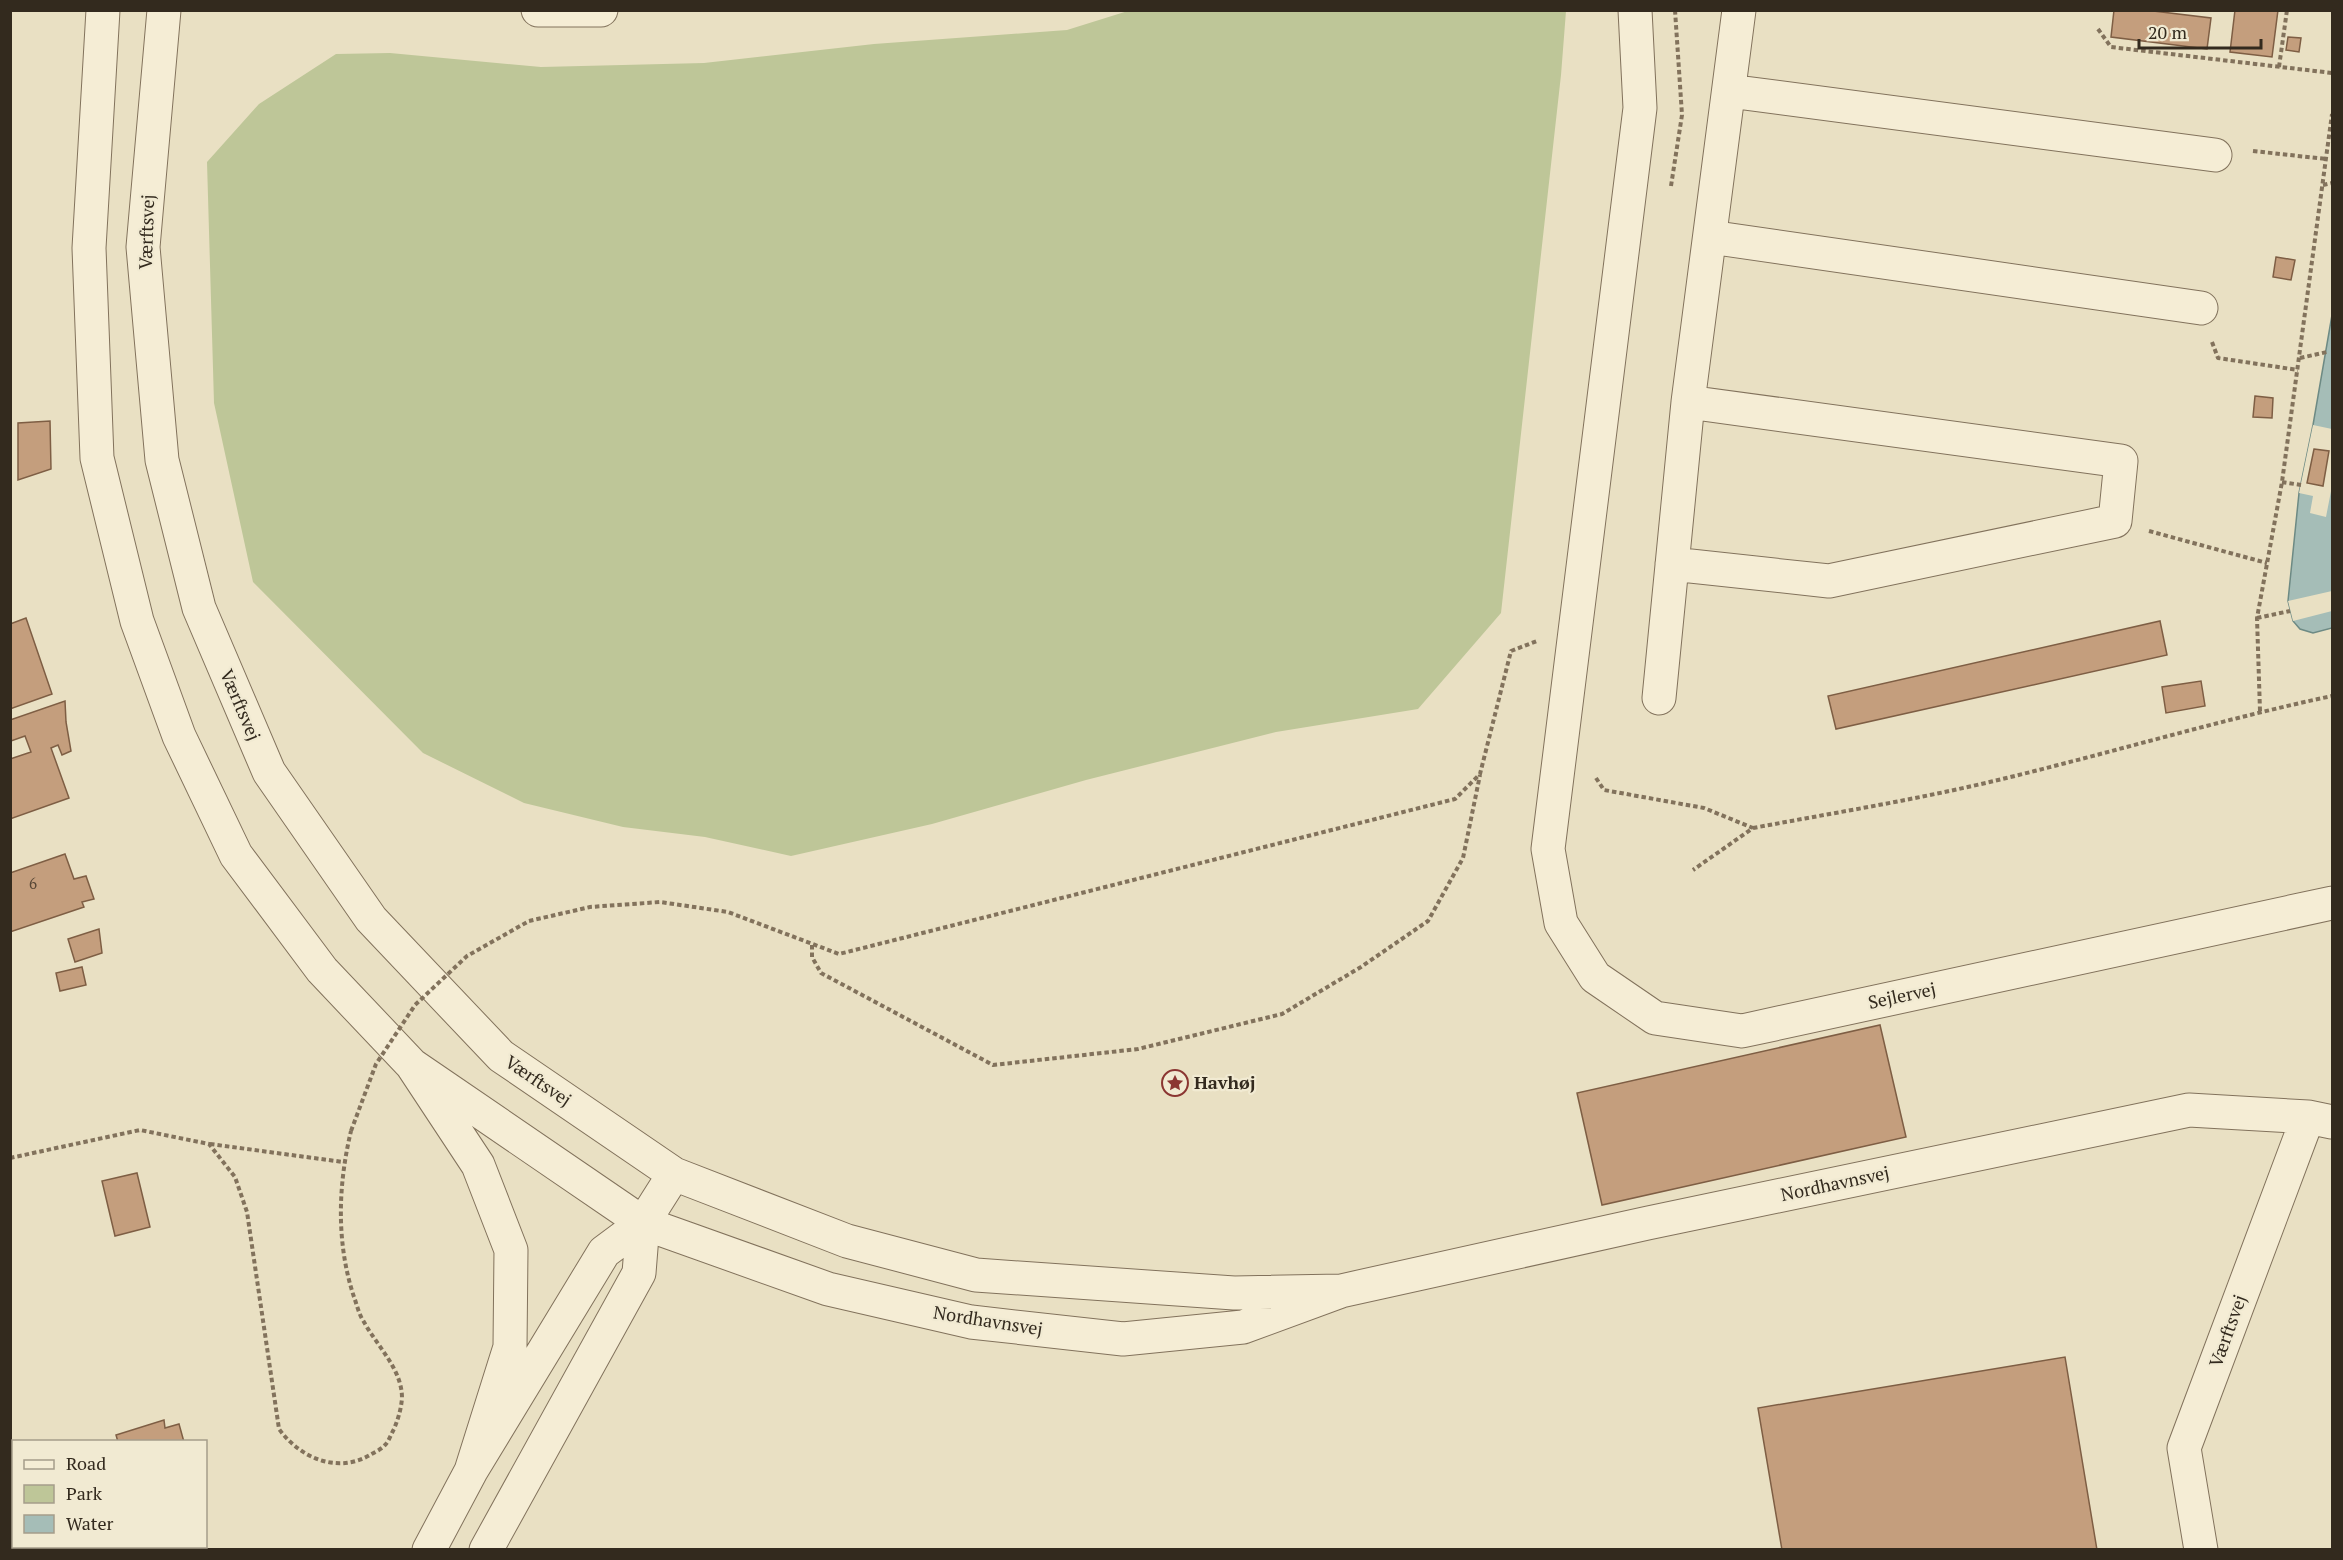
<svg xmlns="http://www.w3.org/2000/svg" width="2343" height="1560" font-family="'PT Serif',serif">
<rect width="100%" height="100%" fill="#e9e0c3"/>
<path fill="#bec698" d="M1131 10 1566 11 1561 75 1501 613 1418 709 1276 732 1086 780 932 824 791 856 705 837 623 827 524 803 423 753 253 582 214 403 207 162 259 104 336 54 390 53 541 67 704 63 874 44 1067 30Z"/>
<path fill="#a5bdb7" stroke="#6d8a84" stroke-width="1.5" d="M2332 315V628L2313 633 2300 629 2293 621 2288 601 2299 493 2313 425Z"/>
<path fill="#e9e0c3" d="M2313 425 2332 429V486L2326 517 2310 513 2313 496 2299 493Z
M2332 591V611L2293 621 2288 601Z"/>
<path fill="#c49e7d" stroke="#7e5e44" stroke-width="1.5" d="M2114 10H2145L2211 18 2207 49 2111 37Z
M2235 10H2278L2272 57 2230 52Z
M2288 37 2301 38 2299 52 2286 50Z
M2276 257 2295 260 2291 280 2273 277Z
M2255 396 2273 398 2272 418 2253 417Z
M50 421 51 469 18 480V423Z
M2314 449 2329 451 2323 486 2307 483Z
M26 618 52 694 10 709V624Z
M2160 621 2167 655 1836 729 1828 696Z
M2201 681 2205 706 2166 713 2162 687Z
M65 701 66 722 71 751 62 755 58 745 51 748 69 798 10 819V759L31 752 25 736 11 741 10 720Z
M65 854 74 879 86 876 94 899 82 902 84 907 10 932V873Z
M99 929 102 953 75 962 68 939Z
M82 967 86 985 60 991 56 973Z
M1880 1025 1906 1137 1602 1205 1577 1093Z
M137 1173 150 1227 115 1236 102 1181Z
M2065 1357 2097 1550H1782L1758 1408Z
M164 1420 165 1428 179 1424 184 1442H118L116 1435Z
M13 1507 14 1546H25L26 1550H10V1508Z"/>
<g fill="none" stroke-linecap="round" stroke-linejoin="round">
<defs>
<path id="minor" d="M103 10 89 248 97 458 137 621 179 736 236 855 322 970 412 1065 478 1165 511 1250 510 1347 471 1471
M164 10 143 247 162 460 199 608 269 772 371 919 501 1056 674 1174 847 1241 976 1275 1234 1293 1341 1291
M538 10H601
M1635 10 1640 108 1548 849 1561 923 1595 977 1655 1018 1742 1031 2332 903
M1729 91 2215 155
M1710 237 2201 308
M1672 564 1829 581 2115 521 2121 461 1688 402
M1659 698 1688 402 1739 10
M412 1065 643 1223 828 1289 971 1322 1123 1339 1243 1327 1341 1291 1648 1223 2189 1110 2308 1117 2332 1122
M429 1550 471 1471 604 1252 643 1223 674 1174
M486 1550 639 1273 643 1223
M2201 1550 2184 1448 2308 1117"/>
</defs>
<use href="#minor" stroke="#82725c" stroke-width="35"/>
<path stroke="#82725c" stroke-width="4" stroke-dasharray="4.5 3" stroke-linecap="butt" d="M2098 29 2111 47 2332 73
M2279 67 2287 10
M2253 151 2326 159
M2323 185 2332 183
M1671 186 1682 115 1675 10
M2212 342 2218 358 2298 370
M2300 358 2327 352
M2282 482 2301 485
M2149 531 2267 563
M2257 618 2290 611
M2260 711 2257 618 2282 482 2332 114
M1596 778 1604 790 1704 808 1753 828 1693 870
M1753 828C1833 813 1914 800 1994 781 2107 754 2219 720 2332 696
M529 921 590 907 660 902 728 912 839 954 1455 799 1480 774 1511 651 1537 641
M812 945V957L821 973 993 1065 1138 1049 1282 1014 1361 967 1428 921 1463 858 1480 775
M210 1144 343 1162
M10 1158 140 1130 209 1144 235 1177 247 1212 279 1429C300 1458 337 1474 370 1455 375 1452 382 1449 385 1445 389 1441 391 1434 394 1429 398 1419 401 1410 402 1398 402 1369 377 1346 364 1322 359 1315 357 1305 354 1297 336 1243 338 1185 351 1131"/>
<use href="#minor" stroke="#f5edd5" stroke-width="33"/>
<path stroke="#82725c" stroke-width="4" stroke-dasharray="4.5 3" stroke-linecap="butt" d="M351 1131 376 1064 415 1005 467 956 529 921"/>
</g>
<defs>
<symbol id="sight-ring" viewBox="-11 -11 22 22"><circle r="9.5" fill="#f1ead2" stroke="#8b3632" stroke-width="1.5"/><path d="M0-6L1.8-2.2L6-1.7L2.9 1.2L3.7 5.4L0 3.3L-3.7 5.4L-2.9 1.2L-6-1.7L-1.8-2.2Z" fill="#8b3632"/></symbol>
</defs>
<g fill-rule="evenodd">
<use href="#sight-ring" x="1160" y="1068" width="30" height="30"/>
</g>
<g text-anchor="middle" stroke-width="4.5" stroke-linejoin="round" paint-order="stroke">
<g font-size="15" fill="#574736">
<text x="33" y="889">6</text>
</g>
<g font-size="18" fill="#332a1e" stroke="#f1ead2">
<text transform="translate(147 232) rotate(-88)" y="6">Værftsvej</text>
<text transform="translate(240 705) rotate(67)" y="6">Værftsvej</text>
<text transform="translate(1902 996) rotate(-12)" y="6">Sejlervej</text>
<text transform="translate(538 1081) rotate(34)" y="6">Værftsvej</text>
<text transform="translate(1835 1184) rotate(-12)" y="6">Nordhavnsvej</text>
<text transform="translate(988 1321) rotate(9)" y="6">Nordhavnsvej</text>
<text transform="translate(2228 1331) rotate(-70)" y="6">Værftsvej</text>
</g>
<g font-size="18" font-weight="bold" fill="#332a1e" stroke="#f1ead2" text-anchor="start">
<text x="1194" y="1089">Havhøj</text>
</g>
</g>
<rect width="2343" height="1560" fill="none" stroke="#332a1e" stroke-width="24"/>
<rect x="12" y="1440" width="195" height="108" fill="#f1ead2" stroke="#a59d8a" stroke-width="1.5"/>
<rect x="24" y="1460" width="30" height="9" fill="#f5edd5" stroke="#a59d8a" stroke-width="1.5"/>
<text x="66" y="1470" font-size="18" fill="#332a1e">Road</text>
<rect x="24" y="1485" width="30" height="18" fill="#bec698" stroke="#a59d8a" stroke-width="1.5"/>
<text x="66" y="1500" font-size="18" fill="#332a1e">Park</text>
<rect x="24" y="1515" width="30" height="18" fill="#a5bdb7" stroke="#a59d8a" stroke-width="1.5"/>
<text x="66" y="1530" font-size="18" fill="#332a1e">Water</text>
<path d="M2139 39v9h122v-9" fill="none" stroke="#332a1e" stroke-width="3"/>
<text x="2148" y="39" font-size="18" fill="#332a1e" stroke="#f1ead2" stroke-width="4.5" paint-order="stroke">20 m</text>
</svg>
